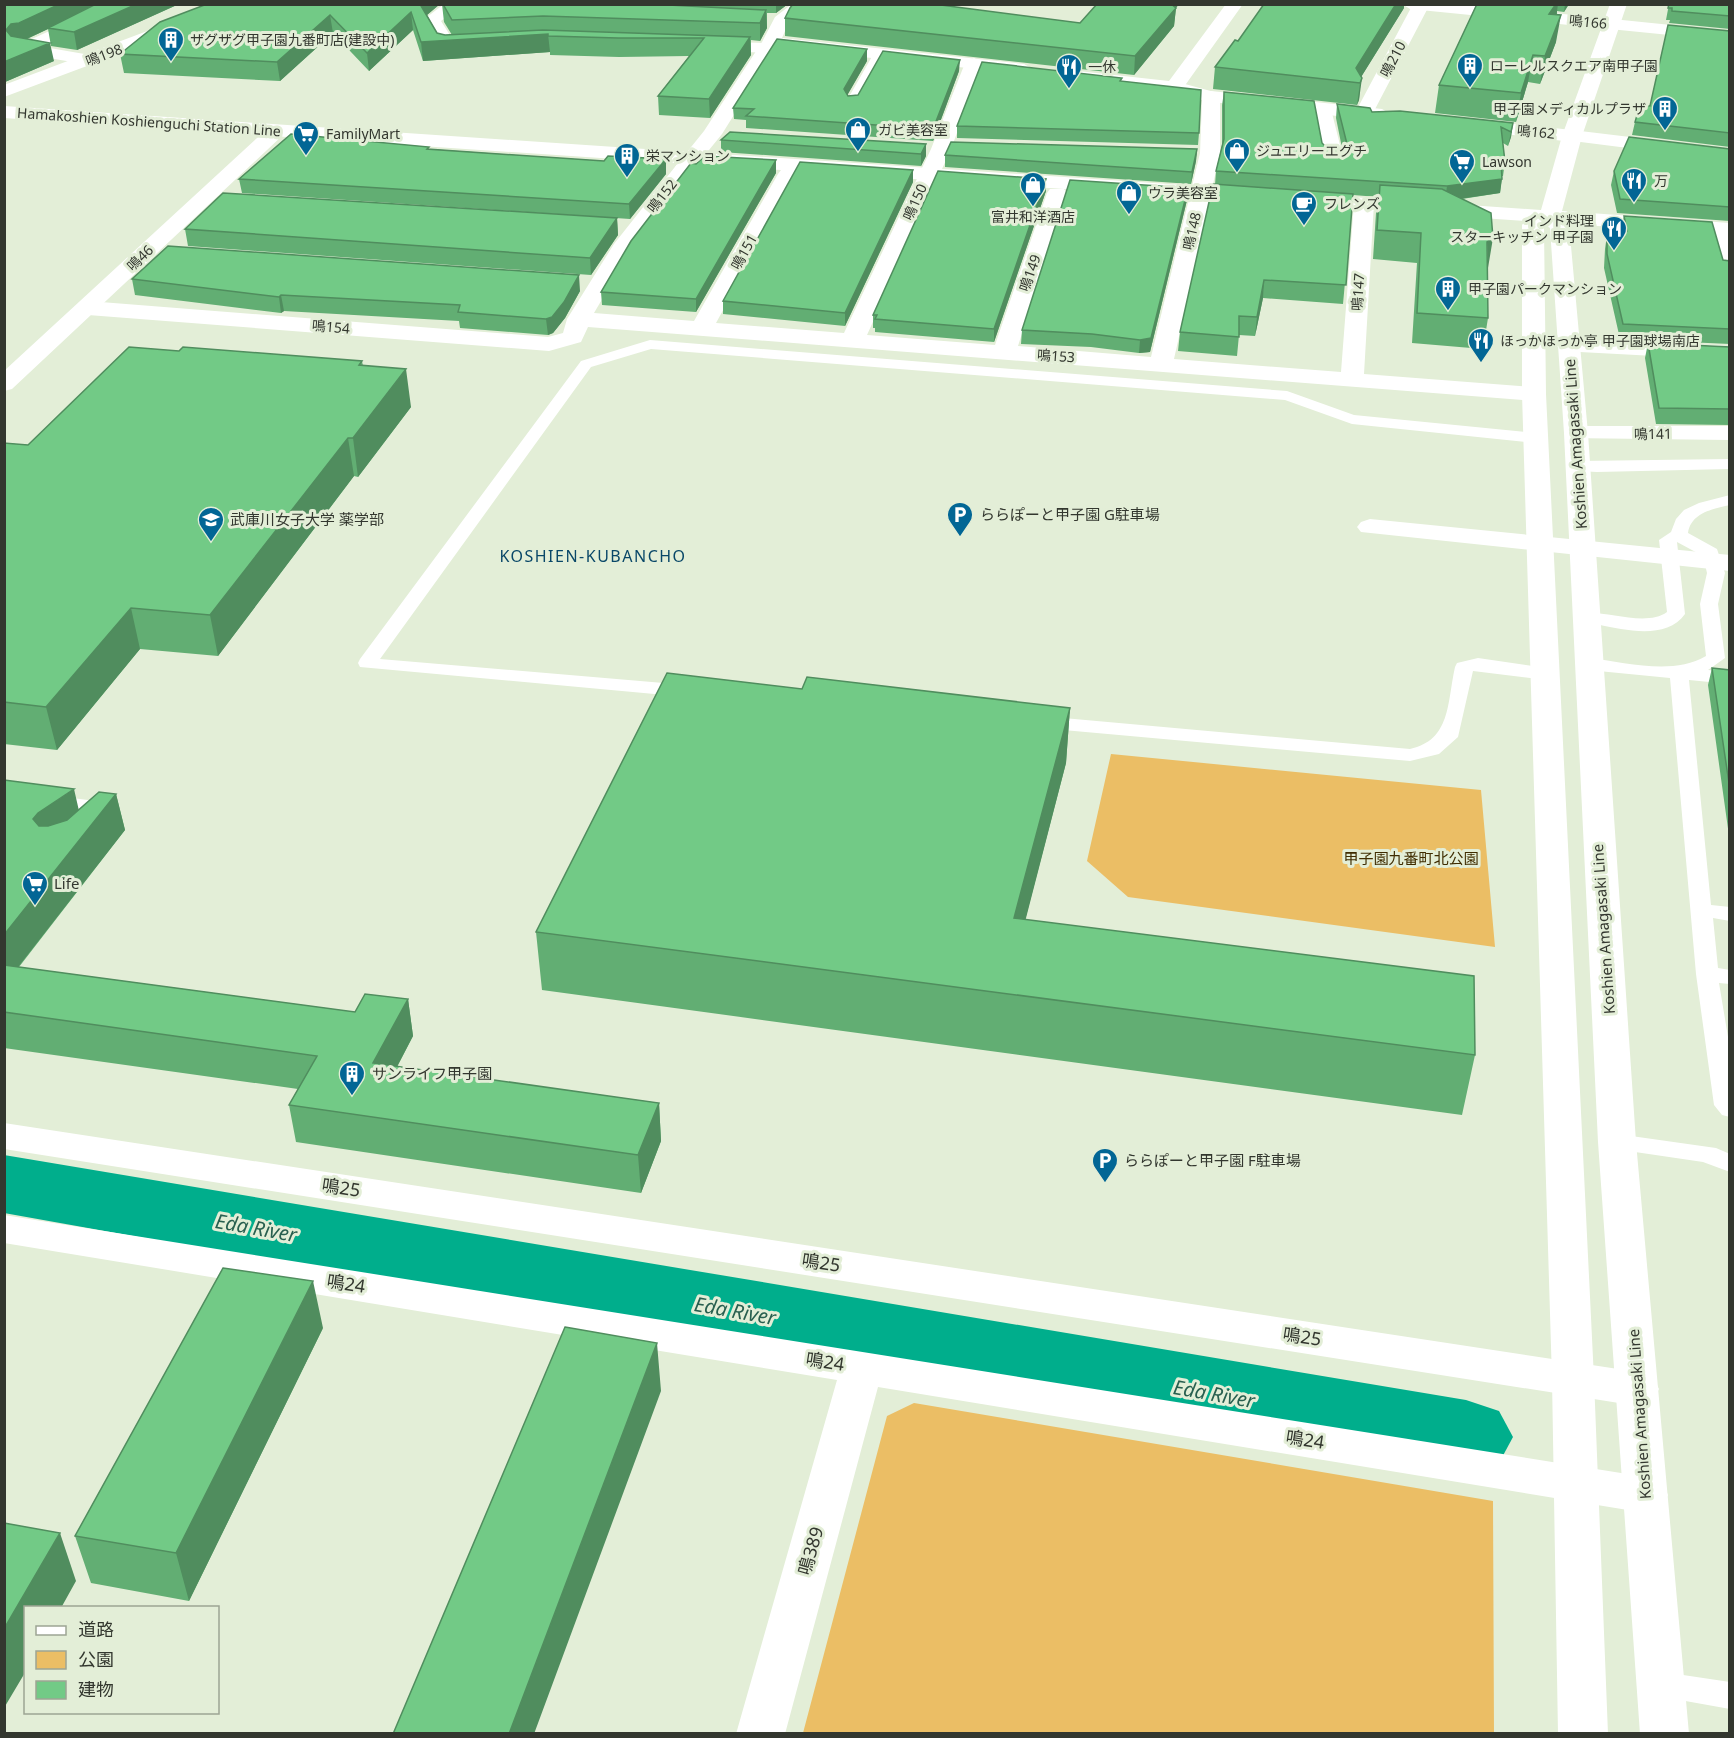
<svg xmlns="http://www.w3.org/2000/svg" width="1734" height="1738" font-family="'Noto Sans','Noto Sans JP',sans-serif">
<rect width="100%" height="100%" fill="#e3eed7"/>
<path fill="#ebbe65" d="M1111 754 1481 790 1495 947 1128 897 1087 861Z
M914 1403 1493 1501 1494 1733H803L887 1416Z"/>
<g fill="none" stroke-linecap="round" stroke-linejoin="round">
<path fill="#00ae8c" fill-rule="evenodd" d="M4 1155 1466 1400 1499 1411 1513 1437 1499 1463 1466 1474 4 1213Z"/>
<path fill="#fff" fill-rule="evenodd" d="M874 53 884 55 856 105H848L846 102Z
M650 340 1287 391 1354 415 1536 433 1544 438 1536 443 1352 424 1285 400 651 349 591 367 380 659 687 685 694 687 696 691 694 695 687 697 360 667 358 663 360 659 581 361Z
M1730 459V469L1597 472 1578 471 1570 466 1578 461Z
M1730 495V505C1712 509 1691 513 1688 533L1717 549 1725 573 1718 604 1725 658 1708 670 1730 672V684L1689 680 1711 905 1730 907V921L1713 918 1718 968 1730 970V984L1719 983 1730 1049V1117L1722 1115 1714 1105 1696 974 1670 678 1588 670 1579 664 1588 658C1626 662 1672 676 1706 656L1700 604 1707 573 1703 556 1677 542 1685 614C1667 640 1625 630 1600 625 1592 623 1583 624 1578 617 1588 603 1643 630 1667 612L1659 540 1671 532 1676 519 1684 510 1699 503Z
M1478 658 1547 668 1556 674 1547 680 1473 671 1458 737 1439 754 1410 761 1041 728 1031 722 1041 716 1410 749C1451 740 1447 703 1455 667L1457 663Z
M4 789 103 802 110 821 107 825H93L87 811 4 801Z
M1617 1134 1716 1148 1730 1154V1172L1703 1162 1608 1148 1605 1142 1608 1136Z
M1663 1672 1730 1682V1709L1652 1695 1648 1685 1652 1675Z"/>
<path fill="#fff" fill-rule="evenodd" d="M1370 519 1730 555V571L1361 532 1357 527 1361 522Z"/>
<path fill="#fff" fill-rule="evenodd" d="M109 4H132L44 47 96 56 99 60 96 64 90 65 25 54 15 52 12 48 15 44 23 43Z
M444 4H464L441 21 453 40 483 41 486 45 483 49 441 50 423 20Z
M1413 4H1430L1373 113 1364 119 1357 117 1355 113Z
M705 41 767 43 776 48 767 53 699 50 696 46Z
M974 58 983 63 951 149 867 335 995 345 1047 193 1050 189H1064L1067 193 1018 346 1151 357 1200 153 1202 100 1167 91 1165 87 1174 81 1218 93 1220 97V153L1174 359 1341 372 1354 203 1357 199H1371L1374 203 1364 374 1534 387 1543 389 1546 394 1543 399 1534 401 588 327 581 342 549 351 88 315 80 313 77 308 80 303 88 301 548 337 563 333 567 319 614 244 678 163H692L695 167 630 252 594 313 694 321 778 174 781 170H795L798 174 716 323 844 333 931 149 965 63Z
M1322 103 1331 109 1343 157 1340 161H1326L1323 157 1313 109Z
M1572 130 1730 149V161L1565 140 1562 136 1565 132Z
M1721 232 1730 235V274L1722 273 1710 238 1713 233Z
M1569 339 1730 346V360L1561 351 1557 346 1561 341Z
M1576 426H1730V440L1567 438 1564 433 1567 428Z
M4 1123 1638 1372 1653 1377 1659 1389 1653 1401 1638 1406 4 1149Z
M4 1215 1646 1477 1662 1482 1668 1495 1662 1508 1646 1513 878 1387 785 1734H736L837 1380 4 1243Z"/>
<path fill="#fff" fill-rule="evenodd" d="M219 4H244L242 8 4 97V85Z
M792 4H811L788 24 782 38 1024 64 1033 69 1024 74 776 48 722 134 692 171H678L675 167 704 131 762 42 775 17Z
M1226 4H1243L1181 91 1174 93 1078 81 1069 76 1078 71 1169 81Z
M1402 4H1466L1730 31V41L1410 9Z
M1211 91 1382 109 1392 115 1382 121 1204 101 1202 97Z
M1469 119 1572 130 1582 136 1572 142 1462 129 1459 125Z
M276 125 286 131 283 135 12 389 4 391V371L269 127Z"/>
<path fill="#fff" fill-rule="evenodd" d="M1610 4H1627L1582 136 1562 211 1730 223V235L1569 224 1588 433 1636 1142 1689 1734H1640L1598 1142 1564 433 1550 228 1547 226 1544 228 1546 394 1594 1379 1608 1734H1558L1552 1379 1522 394V225L1525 221 1308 206 1301 204 1298 200 1301 196 1308 194 1541 210 1562 136Z
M4 106 1257 190 1264 192 1267 196 1264 200 1257 202 4 118Z"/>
</g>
<path fill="#62ae73" d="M4 4H179L77 50 51 46 48 29 27 39 54 61 5 82H4Z
M200 4H440L427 15 437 33 445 35H452L444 22 442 4H788L776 13H767V28L760 41 751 40V55L710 118 659 115 658 96 689 56 619 57 550 55V52L423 61 413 30 369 71 333 33 280 81 124 73 120 54 200 7Z
M1097 4H1179L1176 8 1174 26 1134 75 785 36V18L1080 23Z
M1477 4H1569L1564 12 1557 11 1556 42 1540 84 1528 82 1516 122 1435 113 1439 85Z
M1669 4H1730V29L1669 23 1670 20H1666Z
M1404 8 1361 77 1359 100 1357 105 1213 89 1215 67 1238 41Z
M1730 31V147L1632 135 1635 122 1650 106Z
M867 61 847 95 848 96 858 95 959 71 933 141 746 128V120L734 119 733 108Z
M1122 81 1199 133 1198 145 957 138V126Z
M1224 92 1322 143 1328 149 1342 148 1336 118 1337 104 1372 112 1513 123 1511 137 1508 146 1503 143 1505 162 1503 176H1502L1500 193 1462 199 1487 268 1488 318 1483 349 1412 343 1417 263 1373 259 1376 213 1378 197 1353 195 1343 304 1263 298 1255 336 1239 335 1237 356 1178 351 1180 332 1215 185 1216 171 1222 145V105Z
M721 140 926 144V156L921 166 721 152Z
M430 149 604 161 666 174 630 219 242 193 239 179Z
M1197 149 1196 161 1191 184 945 167V155Z
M1730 149V221L1617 213 1611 185 1614 171Z
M776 160V173L696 312 602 305 601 292 696 164Z
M913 170V182L845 326 723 314V301Z
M1046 179V191L994 342 875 332V328H873V315Z
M1187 200 1150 352 1139 353 1091 347 1021 344 1022 330Z
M1624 216 1723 260 1730 261V344L1620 339 1604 268 1605 249 1607 235 1621 232V230Z
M617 218 618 235 591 275 188 246 185 229Z
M132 279 580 291 565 318 553 333 548 335 460 328 459 321 284 311 281 313 135 295Z
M1648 343 1730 347V425L1656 424 1645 358Z
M179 351 362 361 363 366 411 407 358 477 354 476 218 656 140 649 57 750 4 744V443L28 445Z
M1712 668 1730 670V843L1708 685Z
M802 689 1070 708 1066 763 1025 920 1475 1055 1462 1115 542 990 536 932Z
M4 780 79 810 116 794 125 830 19 967 355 1012 408 999 413 1036 397 1067 659 1103 661 1141 641 1193 296 1142 289 1105 298 1089 4 1048Z
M323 1328 189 1601 91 1583 75 1536Z"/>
<path fill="#508d5e" d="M60 4H102L48 28V29L22 41 15 42 6 30 11 24Z
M137 4H179L77 50 74 32Z
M419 4H440L421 20Z
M776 4H788L776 13Z
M1168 4H1179L1175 9 1176 8 1174 26 1134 75 1135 56Z
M1396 4H1404V8L1358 82 1356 68Z
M1556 4H1558L1555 26 1549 14Z
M1565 4H1569L1564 12Z
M766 10 767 28 760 41V23Z
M411 12 413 30 369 71 367 53Z
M330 15 333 33 280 81 277 62Z
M1561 15 1556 42 1540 84 1545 56Z
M548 34 550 52 423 61 421 42Z
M750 37 751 55 710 118 709 99Z
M50 43 54 61 5 82 4 62Z
M867 49V61L844 101V89Z
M1533 55 1528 82 1516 122 1521 93Z
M960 60 959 71 933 141V129Z
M1362 78 1359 100 1357 105 1360 83Z
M1513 123 1511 137 1508 146 1511 132Z
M926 144V156L921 166V154Z
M1197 149 1196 161 1191 184 1192 172Z
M666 159V174L630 219 629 204Z
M776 160V173L696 312V299Z
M913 170V182L845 326V313Z
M1046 179V191L994 342V329Z
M1502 179 1500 193 1445 201 1447 186Z
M1188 188 1187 200 1150 352 1139 353 1140 340Z
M617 218 618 235 591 275 590 258Z
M1493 238 1488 268 1487 242Z
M579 275 580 291 565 318 553 333 548 335 546 319Z
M1264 280 1263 298 1255 336 1257 317Z
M281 295 284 311 281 313 279 297Z
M406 369 411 407 358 477 353 438Z
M348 438 354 476 218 656 210 615Z
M131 608 140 649 57 750 46 707Z
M1070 708 1066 763 1011 976 1014 918Z
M74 789 82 824 47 849 33 819 38 813Z
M116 794 125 830 4 985V935Z
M408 999 413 1036 379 1101 373 1063Z
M659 1103 661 1141 641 1193 638 1155Z
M313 1281 323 1328 189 1601 176 1553Z
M657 1343 661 1391 534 1734H509Z
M60 1533 76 1581 61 1608H26V1671L4 1708V1629Z"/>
<path fill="#72ca86" stroke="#508d5e" stroke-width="1.5" d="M4 4H60L19 23 11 24 6 30 11 36 50 43 4 62Z
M96 4H137L74 32 48 28Z
M207 4H420L437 33 445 35 543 30 750 37 709 99 658 96 704 38H618L548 36V34L421 42 411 12 367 53 330 15 277 62 120 54 160 22Z
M443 4H649L766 10 760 23 543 16 452 20Z
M793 4H933L1080 23 1097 4H1171L1176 8 1135 56 785 18 790 8Z
M1264 4H1396L1356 68 1362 78 1360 83 1215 67 1235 40 1238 41Z
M1477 4H1556L1549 14 1561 15 1545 56 1533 55 1521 93 1439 85Z
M1669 4H1730V16L1672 11V8H1668Z
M1668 25 1730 31V133L1635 122 1640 105 1650 106Z
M777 39 867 49 844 89 848 96 858 95 883 51 960 60 933 129 746 116 754 109 733 108Z
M982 62 1122 78 1120 81 1201 90 1199 133 957 126Z
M1224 92 1314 101 1322 143 1328 149H1342L1347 144 1337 104 1370 108 1372 112 1400 111 1513 123 1511 132 1501 127 1505 162H1501L1502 179 1447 186 1216 171 1224 139Z
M730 132 926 144 921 154 721 140Z
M291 134 429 147 427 149 604 161 608 156 666 159 629 204 239 179Z
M1629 137 1730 149V207L1620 199 1614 171Z
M951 142 1197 149 1192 172 945 155Z
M705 156 776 160 696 299 601 292 631 241 691 163 696 164Z
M800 162 913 170 845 313 723 301Z
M938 171 1046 179 994 329 875 319 877 315H873Z
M1070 180 1188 188 1151 338 1140 340 1092 334 1022 330Z
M1213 184 1353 194 1346 285 1264 280 1257 317 1239 316V337L1180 332Z
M1380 185 1442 189 1491 213 1493 238 1487 242 1488 318 1417 313 1421 233 1377 230Z
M223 193 617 218 590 258 185 229Z
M1624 216 1712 222 1723 260 1730 261V329L1623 324 1607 254V235L1627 231Z
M168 246 579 275 564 302 552 317 546 319 458 312 460 305 281 295 279 297 132 279Z
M1648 343 1730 347V409L1659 408Z
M129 347 179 351 183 347 362 361 359 365 406 369 353 438H348L210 615 131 608 46 707 4 702V443L28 445Z
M1712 668 1730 670V790Z
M667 673 802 689 807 677 1070 708 1014 918 1474 976 1475 1055 536 932Z
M4 780 74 789 38 813 33 819 39 826H48L67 820 99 792 116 794 4 935Z
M4 965 355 1012 365 994 408 999 373 1063 659 1103 638 1155 289 1105 317 1056 4 1012Z
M223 1268 313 1281 176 1553 75 1536Z
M565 1327 657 1343 509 1734H393Z
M4 1523 60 1533 4 1629Z"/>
<defs>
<symbol id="building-pin" viewBox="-11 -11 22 30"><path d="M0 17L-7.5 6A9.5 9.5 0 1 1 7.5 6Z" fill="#026695" stroke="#e3eed7"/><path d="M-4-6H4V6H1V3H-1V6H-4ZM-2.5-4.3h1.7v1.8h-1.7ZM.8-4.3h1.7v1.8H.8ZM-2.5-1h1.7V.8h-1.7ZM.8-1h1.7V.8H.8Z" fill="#fff"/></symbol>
<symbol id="restaurant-pin" viewBox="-11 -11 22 30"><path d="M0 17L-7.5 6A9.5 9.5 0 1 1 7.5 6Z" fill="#026695" stroke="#e3eed7"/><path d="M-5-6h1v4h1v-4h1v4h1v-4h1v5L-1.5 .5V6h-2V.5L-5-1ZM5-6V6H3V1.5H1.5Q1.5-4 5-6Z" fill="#fff"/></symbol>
<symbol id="shop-pin" viewBox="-11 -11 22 30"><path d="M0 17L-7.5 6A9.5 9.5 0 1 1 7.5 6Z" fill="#026695" stroke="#e3eed7"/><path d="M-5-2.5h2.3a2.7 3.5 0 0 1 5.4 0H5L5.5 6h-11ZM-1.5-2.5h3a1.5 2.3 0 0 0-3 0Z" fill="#fff"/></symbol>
<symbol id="supermarket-pin" viewBox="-11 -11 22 30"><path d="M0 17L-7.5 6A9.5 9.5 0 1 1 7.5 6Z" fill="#026695" stroke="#e3eed7"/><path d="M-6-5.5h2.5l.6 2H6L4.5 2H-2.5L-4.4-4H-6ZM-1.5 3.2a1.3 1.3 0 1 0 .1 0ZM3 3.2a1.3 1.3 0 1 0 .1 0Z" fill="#fff"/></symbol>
<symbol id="cafe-pin" viewBox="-11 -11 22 30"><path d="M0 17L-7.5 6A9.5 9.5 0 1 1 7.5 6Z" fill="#026695" stroke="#e3eed7"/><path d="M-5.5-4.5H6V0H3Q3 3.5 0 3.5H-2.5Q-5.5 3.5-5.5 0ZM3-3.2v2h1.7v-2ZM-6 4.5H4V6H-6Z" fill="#fff"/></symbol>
<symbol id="parking-pin" viewBox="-11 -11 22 30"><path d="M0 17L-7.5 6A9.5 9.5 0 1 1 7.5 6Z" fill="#026695" stroke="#e3eed7"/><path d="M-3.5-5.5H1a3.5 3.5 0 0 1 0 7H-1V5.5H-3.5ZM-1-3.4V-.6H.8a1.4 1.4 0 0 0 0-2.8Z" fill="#fff"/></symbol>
<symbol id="university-pin" viewBox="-11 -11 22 30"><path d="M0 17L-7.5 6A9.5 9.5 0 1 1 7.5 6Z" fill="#026695" stroke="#e3eed7"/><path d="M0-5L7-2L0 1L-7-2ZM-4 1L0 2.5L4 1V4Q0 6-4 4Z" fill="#fff"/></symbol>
</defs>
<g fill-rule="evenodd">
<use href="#building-pin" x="156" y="25" width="30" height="40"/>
<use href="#building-pin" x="1455" y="51" width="30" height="40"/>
<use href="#restaurant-pin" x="1054" y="52" width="30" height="40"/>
<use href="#building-pin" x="1650" y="94" width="30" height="40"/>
<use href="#shop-pin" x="843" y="115" width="30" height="40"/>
<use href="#supermarket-pin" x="291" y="119" width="30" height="40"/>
<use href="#shop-pin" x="1222" y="136" width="30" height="40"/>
<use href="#building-pin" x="612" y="141" width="30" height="40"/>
<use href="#supermarket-pin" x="1447" y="147" width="30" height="40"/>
<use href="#restaurant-pin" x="1619" y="166" width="30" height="40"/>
<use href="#shop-pin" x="1018" y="170" width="30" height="40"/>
<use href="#shop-pin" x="1114" y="178" width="30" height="40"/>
<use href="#cafe-pin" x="1289" y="189" width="30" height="40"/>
<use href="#restaurant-pin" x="1599" y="214" width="30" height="40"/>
<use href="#building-pin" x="1433" y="274" width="30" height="40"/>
<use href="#restaurant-pin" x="1466" y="326" width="30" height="40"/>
<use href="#parking-pin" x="945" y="500" width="30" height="40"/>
<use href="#university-pin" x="196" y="505" width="30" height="40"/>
<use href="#supermarket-pin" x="20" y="869" width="30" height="40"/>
<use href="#building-pin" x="337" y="1059" width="30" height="40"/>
<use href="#parking-pin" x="1090" y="1146" width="30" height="40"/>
</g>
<g text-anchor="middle" stroke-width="6" stroke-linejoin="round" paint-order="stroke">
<g font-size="14" fill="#33372f" stroke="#e3eed7">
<text transform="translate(1588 22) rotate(6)" y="5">鳴166</text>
<text transform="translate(104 55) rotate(-21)" y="5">鳴198</text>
<text transform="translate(1393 59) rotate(-62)" y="5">鳴210</text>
<text transform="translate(149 122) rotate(4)" y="5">Hamakoshien Koshienguchi Station Line</text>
<text transform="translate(1536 132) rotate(6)" y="5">鳴162</text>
<text transform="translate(662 196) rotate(-52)" y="5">鳴152</text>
<text transform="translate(915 202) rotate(-66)" y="5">鳴150</text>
<text transform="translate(1192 231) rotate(-77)" y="5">鳴148</text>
<text transform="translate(744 252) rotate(-61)" y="5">鳴151</text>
<text transform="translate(140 258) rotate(-44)" y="5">鳴46</text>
<text transform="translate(1030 273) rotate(-71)" y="5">鳴149</text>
<text transform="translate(1358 292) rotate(-86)" y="5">鳴147</text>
<text transform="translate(331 327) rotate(5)" y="5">鳴154</text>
<text transform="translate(1056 356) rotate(4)" y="5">鳴153</text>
<text transform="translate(1653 434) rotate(-1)" y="5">鳴141</text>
</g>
<g font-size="14" fill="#33372f" stroke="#e3eed7" text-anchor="start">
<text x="190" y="45">ザグザグ甲子園九番町店(建設中)</text>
<text x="1490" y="71">ローレルスクエア南甲子園</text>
<text x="1088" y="72">一休</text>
<text x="1646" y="114" text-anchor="end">甲子園メディカルプラザ</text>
<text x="878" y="135">ガビ美容室</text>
<text x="326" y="139">FamilyMart</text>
<text x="1256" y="156">ジュエリーエグチ</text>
<text x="646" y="161">栄マンション</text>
<text x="1482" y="167">Lawson</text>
<text x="1654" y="186">万</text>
<text x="1148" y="198">ウラ美容室</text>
<text x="1324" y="209">フレンズ</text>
<text x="1033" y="222" text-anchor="middle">富井和洋酒店</text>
<text x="1594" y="226" text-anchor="end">インド料理<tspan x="1594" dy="16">スターキッチン 甲子園</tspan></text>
<text x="1468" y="294">甲子園パークマンション</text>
<text x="1500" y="346">ほっかほっか亭 甲子園球場南店</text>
</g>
<g font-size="15" fill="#33372f" stroke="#e3eed7">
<text transform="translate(1576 444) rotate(-94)" y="5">Koshien Amagasaki Line</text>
<text transform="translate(1604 929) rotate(-94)" y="5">Koshien Amagasaki Line</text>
<text transform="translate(1640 1414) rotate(-94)" y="5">Koshien Amagasaki Line</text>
</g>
<g font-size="15" fill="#33372f" stroke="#e3eed7" text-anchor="start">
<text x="980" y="520">ららぽーと甲子園 G駐車場</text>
<text x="230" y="525">武庫川女子大学 薬学部</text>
<text x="54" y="889">Life</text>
<text x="372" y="1079">サンライフ甲子園</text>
<text x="1124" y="1166">ららぽーと甲子園 F駐車場</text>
</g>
<g font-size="15" fill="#3f2c00" stroke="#e3eed7">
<text x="1411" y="864">甲子園九番町北公園</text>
</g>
<g font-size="16" letter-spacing="1.5" fill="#094768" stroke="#e3eed7">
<text x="593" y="562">KOSHIEN-KUBANCHO</text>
</g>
<g font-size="18" fill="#33372f" stroke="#e3eed7">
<text transform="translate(341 1188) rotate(9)" y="6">鳴25</text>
<text transform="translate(821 1263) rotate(9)" y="6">鳴25</text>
<text transform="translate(346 1284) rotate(9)" y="6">鳴24</text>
<text transform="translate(1302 1337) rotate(9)" y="6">鳴25</text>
<text transform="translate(825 1362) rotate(9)" y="6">鳴24</text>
<text transform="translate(1305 1440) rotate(9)" y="6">鳴24</text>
<text transform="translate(811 1551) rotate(-74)" y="6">鳴389</text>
</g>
<g font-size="20" font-style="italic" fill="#285f4f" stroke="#e3eed7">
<text transform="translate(256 1228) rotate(10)" y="7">Eda River</text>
<text transform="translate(735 1311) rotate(10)" y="7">Eda River</text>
<text transform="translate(1214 1394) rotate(10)" y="7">Eda River</text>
</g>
</g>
<rect width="1734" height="1738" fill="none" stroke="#33372f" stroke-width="12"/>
<rect x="24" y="1606" width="195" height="108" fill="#e3eed7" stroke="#9da594" stroke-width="1.5"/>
<rect x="36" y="1626" width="30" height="9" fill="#ffffff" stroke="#9da594" stroke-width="1.5"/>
<text x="78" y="1636" font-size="18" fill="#33372f">道路</text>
<rect x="36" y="1651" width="30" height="18" fill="#ebbe65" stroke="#9da594" stroke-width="1.5"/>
<text x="78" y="1666" font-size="18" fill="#33372f">公園</text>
<rect x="36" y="1681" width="30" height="18" fill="#72ca86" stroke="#9da594" stroke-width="1.5"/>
<text x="78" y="1696" font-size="18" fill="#33372f">建物</text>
</svg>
